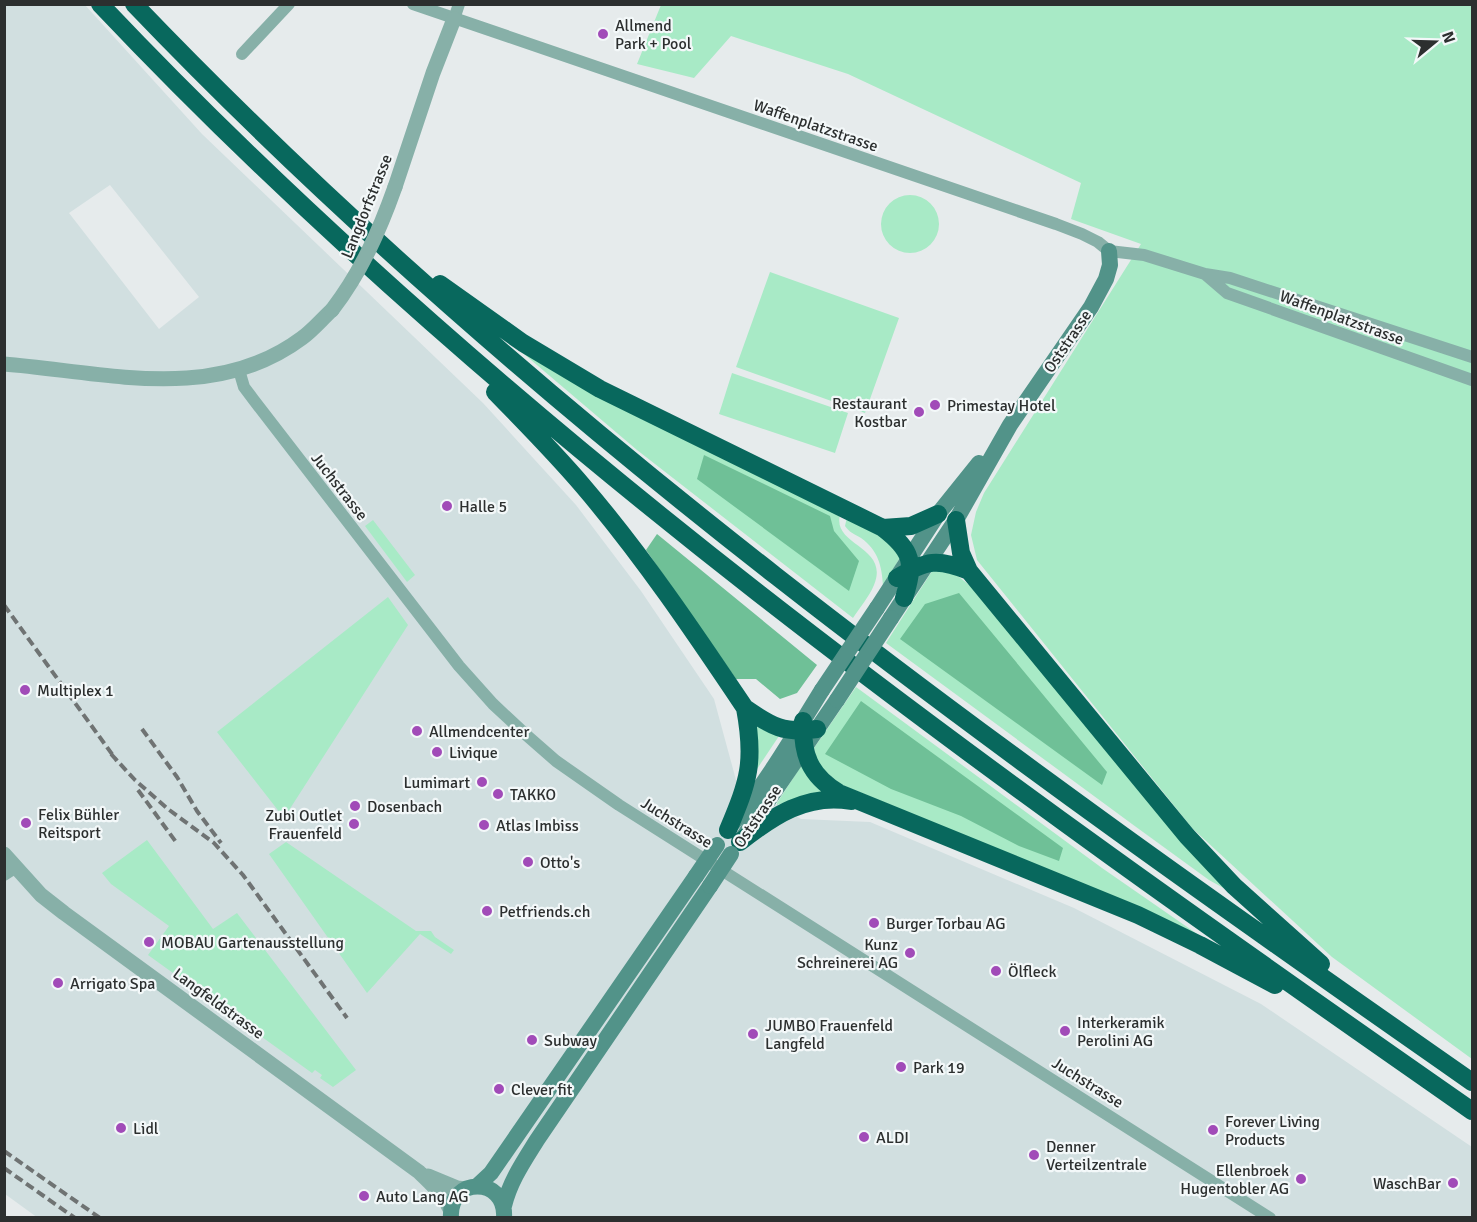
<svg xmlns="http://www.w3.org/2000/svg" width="1477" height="1222" font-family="Signika,sans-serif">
<rect width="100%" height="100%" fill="#e6ebec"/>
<path fill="#d1dfe0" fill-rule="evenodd" d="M5 4 85 5 202 134 483 403 576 505 641 591 714 699 736 780 801 819 870 822 1074 908 1261 1004 1472 1147V1218H38L5 1194ZM110 185 199 297 159 329 69 213Z"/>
<path fill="#a8eac6" d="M661 5H1472V1059L1332 957 1192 828 977 560 971 535 976 512 984 493 1141 244 1071 219 1081 183 848 74 731 36 694 78 637 64Z
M881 224a29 29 0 1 1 58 0a29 29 0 1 1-58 0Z
M770 272 899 318 865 413 736 367Z
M511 343 840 515C832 546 890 546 874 585 869 597 860 607 853 618L637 450Z
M732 373 848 413 835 453 719 414Z
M847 517 882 535 901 556 883 586C882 566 878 550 861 538 854 534 849 532 845 526Z
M373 520 415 575 407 582 365 526Z
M934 568 954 573 973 588 1227 890 1209 880 1132 824 886 643Z
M388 597 408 625 284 818 217 732Z
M856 687 1102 868 1203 938 840 784 818 765 814 748Z
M757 726 779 736 757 769 756 727Z
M801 766 825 791 777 805V803Z
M147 840 213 929 237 913 356 1070 333 1087 320 1078 322 1075 315 1070 312 1073 148 955 169 926 111 884 102 873Z
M286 842 416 931H431L435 937 454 950 451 954 420 934 367 993 269 854Z"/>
<path fill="#6fc097" d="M704 455 830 516 834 531 859 561 849 591 697 479Z
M657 534 817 665 797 693 780 699 756 679H736L646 550Z
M959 593 1107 772 1102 785 900 639 925 604Z
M861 701 1063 848 1059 861 1019 846 961 816 891 789 825 754Z"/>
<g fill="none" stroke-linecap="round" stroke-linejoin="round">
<path stroke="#87b0a8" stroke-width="12" d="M413 4 1056 224 1082 234 1098 242 1109 251 1144 255 1205 274 1230 278 1472 357
M454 19 459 4
M242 54 289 4
M1206 275 1227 293 1472 380
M239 370 244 387 253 399 459 666 493 704 524 733 556 761 619 805 1270 1218
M4 875 15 868"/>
<path stroke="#87b0a8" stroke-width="15" d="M395 187 433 73 454 19
M4 364C104 372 214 404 302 338 313 330 322 319 332 310
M4 854 41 895 64 913 419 1172C431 1184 444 1195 451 1211
M428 1176 457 1188 466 1189"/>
<path stroke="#529389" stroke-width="16" d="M877 608 938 514 979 463
M891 618 956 520 1010 425 1091 307 1106 279 1110 265 1109 251
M733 823C767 782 794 735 822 690
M744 836 837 700
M477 1186 491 1173 696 876
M504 1206C510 1181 524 1161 537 1140L710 886
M451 1218C448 1176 507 1176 504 1218"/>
<path stroke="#08685d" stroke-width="18" d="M100 4C506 433 990 775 1472 1111
M134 4C532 420 1002 754 1472 1082
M440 284 523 343 600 389 883 528C913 551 915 563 904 598
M495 392C525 423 555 453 583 486 642 555 694 632 745 708 771 726 784 734 817 729
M956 520 961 553 969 571 1187 836 1234 886 1321 964
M883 528 911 526 938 514
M897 578C926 560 938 558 969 571
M803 721C802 754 809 775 839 793L1138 915 1200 945 1275 985
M728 830C749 780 755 762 745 708
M740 842C773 816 807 793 851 801"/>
<path stroke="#6f7373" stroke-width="4" stroke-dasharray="9 4.5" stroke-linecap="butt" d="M4 605 117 761
M142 729 177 777 197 811 221 843
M111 754 135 780 168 809 214 843 243 875 347 1018
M138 790 176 842
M4 1151 100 1218
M4 1168 75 1218"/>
<path stroke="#87b0a8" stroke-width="15" d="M332 310C361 272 379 232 395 187"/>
<path stroke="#529389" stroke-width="16" d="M822 690 877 608
M837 700 891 618
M696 876 717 845
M710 886 731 854"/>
</g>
<g fill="#a14bb8" stroke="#f3f8f9" stroke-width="2">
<circle cx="603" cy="34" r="6"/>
<circle cx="935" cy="405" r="6"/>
<circle cx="919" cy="412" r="6"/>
<circle cx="447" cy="506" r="6"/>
<circle cx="25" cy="690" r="6"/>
<circle cx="417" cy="731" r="6"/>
<circle cx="437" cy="752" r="6"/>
<circle cx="482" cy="782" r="6"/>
<circle cx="498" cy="794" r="6"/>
<circle cx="355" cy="806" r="6"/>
<circle cx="26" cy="823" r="6"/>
<circle cx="354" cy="824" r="6"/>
<circle cx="484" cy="825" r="6"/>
<circle cx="528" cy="862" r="6"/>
<circle cx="487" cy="911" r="6"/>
<circle cx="874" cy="923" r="6"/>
<circle cx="149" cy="942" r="6"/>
<circle cx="910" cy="953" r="6"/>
<circle cx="996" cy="971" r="6"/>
<circle cx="58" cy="983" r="6"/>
<circle cx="1065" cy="1031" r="6"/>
<circle cx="753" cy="1034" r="6"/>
<circle cx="532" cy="1040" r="6"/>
<circle cx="901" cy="1067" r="6"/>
<circle cx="499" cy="1089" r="6"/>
<circle cx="121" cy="1128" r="6"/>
<circle cx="1213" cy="1130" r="6"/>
<circle cx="864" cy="1137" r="6"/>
<circle cx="1034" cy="1155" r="6"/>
<circle cx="1301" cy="1179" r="6"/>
<circle cx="1453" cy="1183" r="6"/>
<circle cx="364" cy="1196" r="6"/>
</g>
<g text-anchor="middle" stroke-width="4.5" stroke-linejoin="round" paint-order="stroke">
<g font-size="16" fill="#2c2f2f" stroke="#f3f8f9" text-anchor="start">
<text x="615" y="31">Allmend<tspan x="615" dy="18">Park + Pool</tspan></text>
<text x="907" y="409" text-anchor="end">Restaurant<tspan x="907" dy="18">Kostbar</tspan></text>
<text x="947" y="411">Primestay Hotel</text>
<text x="459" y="512">Halle 5</text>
<text x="37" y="696">Multiplex 1</text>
<text x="429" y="737">Allmendcenter</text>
<text x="449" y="758">Livique</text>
<text x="470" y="788" text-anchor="end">Lumimart</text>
<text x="510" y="800">TAKKO</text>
<text x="367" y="812">Dosenbach</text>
<text x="38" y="820">Felix Bühler<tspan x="38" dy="18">Reitsport</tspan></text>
<text x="342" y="821" text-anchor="end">Zubi Outlet<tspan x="342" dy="18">Frauenfeld</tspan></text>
<text x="496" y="831">Atlas Imbiss</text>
<text x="540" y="868">Otto's</text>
<text x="499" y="917">Petfriends.ch</text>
<text x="886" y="929">Burger Torbau AG</text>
<text x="161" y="948">MOBAU Gartenausstellung</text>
<text x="898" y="950" text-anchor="end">Kunz<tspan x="898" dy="18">Schreinerei AG</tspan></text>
<text x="1008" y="977">Ölfleck</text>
<text x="70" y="989">Arrigato Spa</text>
<text x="1077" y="1028">Interkeramik<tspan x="1077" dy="18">Perolini AG</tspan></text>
<text x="765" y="1031">JUMBO Frauenfeld<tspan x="765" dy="18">Langfeld</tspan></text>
<text x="544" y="1046">Subway</text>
<text x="913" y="1073">Park 19</text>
<text x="511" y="1095">Clever fit</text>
<text x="1225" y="1127">Forever Living<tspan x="1225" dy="18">Products</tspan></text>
<text x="133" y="1134">Lidl</text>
<text x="876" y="1143">ALDI</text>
<text x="1046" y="1152">Denner<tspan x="1046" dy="18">Verteilzentrale</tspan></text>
<text x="1289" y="1176" text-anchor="end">Ellenbroek<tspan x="1289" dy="18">Hugentobler AG</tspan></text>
<text x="1441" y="1189" text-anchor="end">WaschBar</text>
<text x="376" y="1202">Auto Lang AG</text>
</g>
<g font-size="16" fill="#2c2f2f" stroke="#f3f8f9">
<text transform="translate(816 125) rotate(19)" y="6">Waffenplatzstrasse</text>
<text transform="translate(366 206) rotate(-68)" y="6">Langdorfstrasse</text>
<text transform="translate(1342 317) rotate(20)" y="6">Waffenplatzstrasse</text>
<text transform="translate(1067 341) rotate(-56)" y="6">Oststrasse</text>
<text transform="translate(340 486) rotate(52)" y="6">Juchstrasse</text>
<text transform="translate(757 816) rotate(-56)" y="6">Oststrasse</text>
<text transform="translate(677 822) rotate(32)" y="6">Juchstrasse</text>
<text transform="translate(219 1003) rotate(36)" y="6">Langfeldstrasse</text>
<text transform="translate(1088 1082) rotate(32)" y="6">Juchstrasse</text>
</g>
</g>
<rect width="1477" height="1222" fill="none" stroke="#2c2f2f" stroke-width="12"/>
<g transform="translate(1435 42) rotate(71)" stroke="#f3f8f9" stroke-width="4.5" paint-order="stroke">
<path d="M0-4.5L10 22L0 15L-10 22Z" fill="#2c2f2f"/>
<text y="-9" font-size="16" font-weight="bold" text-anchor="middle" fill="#2c2f2f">N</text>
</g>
</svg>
